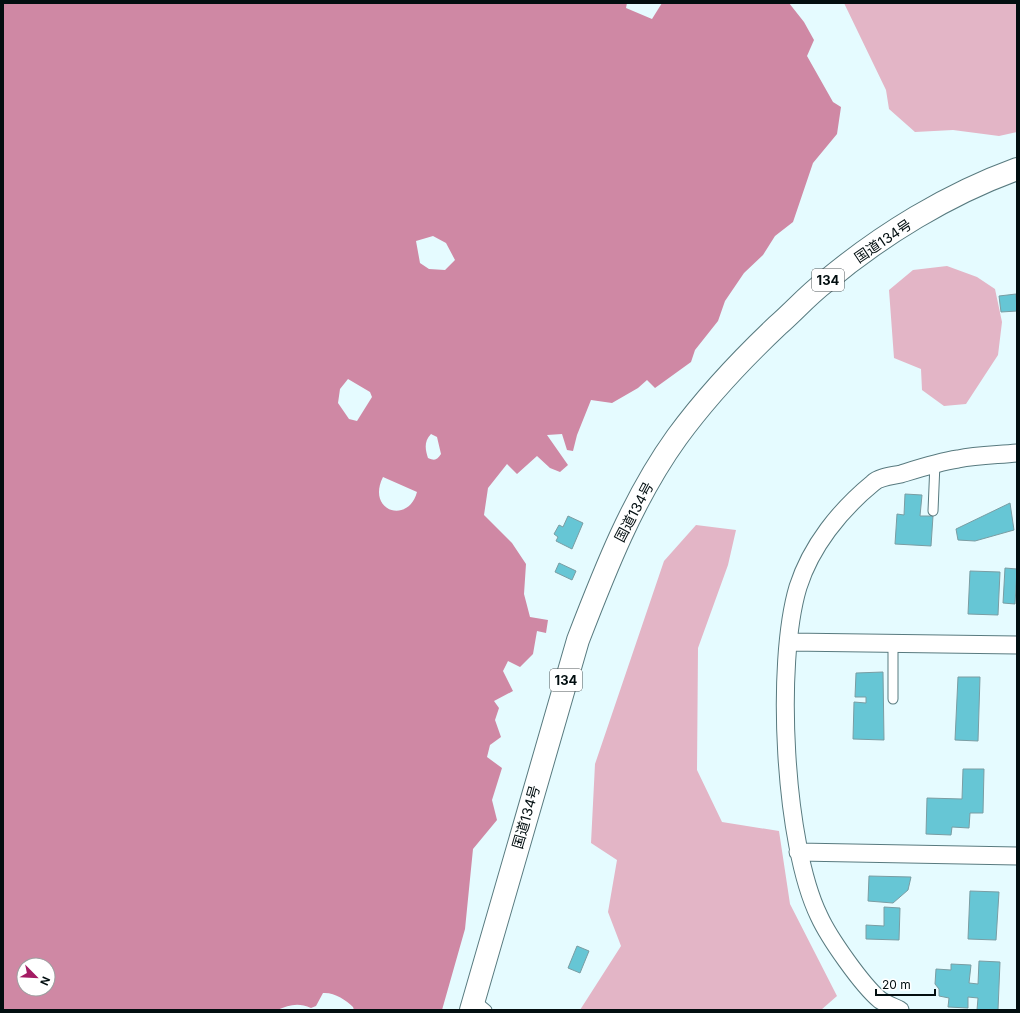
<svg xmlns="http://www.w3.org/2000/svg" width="1020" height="1013" font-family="Inter,'Noto Sans JP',sans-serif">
<rect width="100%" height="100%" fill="#e5fbff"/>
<path fill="#e3b5c6" d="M844 3H1017V132L999 136 953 130 915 132 889 109 886 90Z
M947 266 977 277 995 289 1002 322 998 355 966 404 944 406 922 390 921 369 894 358 889 290 913 270Z
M696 525 736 530 728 565 698 648 697 770 722 822 779 831 790 904 837 996 821 1010H580L621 946 608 912 617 860 591 843 595 764 664 561Z"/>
<path fill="#cf88a4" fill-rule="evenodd" d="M3 3H627L626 8 652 19 662 3H789L804 22 814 40 807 56 833 102 841 107 837 134 813 163 793 222 775 236 763 255 744 273 725 301 718 321 695 350 691 362 655 388 647 380 638 388 612 403 591 400 577 435 573 451 567 450 562 434 547 435 568 465 560 472 550 468 537 456 517 474 507 464 488 488 484 515 512 543 526 564 524 594 530 617 548 620 546 633 537 631 533 654 520 667 508 661 503 671 513 691 494 701 499 708 495 720 501 737 490 745 487 757 502 768 492 800 497 820 473 849 465 929 442 1010H354L353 1007C346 1000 334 992 323 993L316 1006 311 1008C298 1002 289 1005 277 1010H3ZM433 236 446 243 455 260 445 270 429 269 420 263 416 241ZM348 379 370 392 372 397 357 421 349 419 338 403 340 389ZM431 434 437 437 441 454C437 460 435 461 428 458 425 449 424 441 431 434ZM383 477 417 492C408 525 366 511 383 477ZM24 965H48V989H24Z"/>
<path fill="#66c6d5" stroke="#7a9da3" d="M1016 294 1017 311 1001 312 999 296Z
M905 494 922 495 920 516H933L931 546 895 544 897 514 904 515Z
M1010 503 1014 530 975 541 958 540 956 529Z
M568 516 583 523 572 549 556 541 558 537 554 534 559 525 563 527Z
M559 563 576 571 572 580 555 572Z
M1005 568 1017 569 1015 604 1003 603Z
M970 571 1000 572 998 615 968 614Z
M883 672 884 740 853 739 854 702 866 703V697H855L856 673Z
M958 677H980L978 741 955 740Z
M963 769H984L983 813H970L969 828 952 827 951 835 926 834 927 798 962 799Z
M869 876 911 877 908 890 893 903 868 901Z
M970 891 999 892 996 940 968 939Z
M884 907 900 908 899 940 866 939V925L884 926Z
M577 946 589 951 580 973 568 968Z
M979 961 1000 962 998 1010H977L978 998 968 997V1008L948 1007 949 998 939 996V989L935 984 936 969 951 970V964L971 965 969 983 978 984Z"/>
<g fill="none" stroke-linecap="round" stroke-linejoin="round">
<defs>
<path id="service" d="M933 511 935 463
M893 643V699
M474 999 487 1010"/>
<path id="minor" d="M789 642 1017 645
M798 852 1017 856
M900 1010C894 1007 886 1004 880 1000 862 985 829 938 819 916 784 844 775 664 798 587 811 546 840 510 873 483 879 477 892 476 901 474 920 468 938 462 958 459 977 455 997 455 1017 453"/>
<path id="trunk" d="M471 1010 578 640C605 570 633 498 677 437 707 396 742 359 778 325 794 311 808 295 825 282 881 235 948 194 1017 169"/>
</defs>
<use href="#service" stroke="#587a7f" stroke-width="11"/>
<use href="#minor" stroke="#587a7f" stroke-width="19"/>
<use href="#trunk" stroke="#587a7f" stroke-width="24"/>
<use href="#service" stroke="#fff" stroke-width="9"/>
<use href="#minor" stroke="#fff" stroke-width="17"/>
<use href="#trunk" stroke="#fff" stroke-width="22"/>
</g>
<g text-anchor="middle" stroke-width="3" stroke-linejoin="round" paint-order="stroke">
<g fill="#fff" stroke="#4e5658" stroke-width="1">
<rect x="812" y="269" width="32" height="22" rx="3"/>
<rect x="550" y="669" width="32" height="22" rx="3"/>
</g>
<g font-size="13" font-weight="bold" fill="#020e10">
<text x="828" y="285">134</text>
<text x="566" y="685">134</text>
</g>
<g font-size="14" fill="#020e10" stroke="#fff">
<text transform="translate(883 241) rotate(-34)" y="5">国道134号</text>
<text transform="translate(634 512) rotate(-62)" y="5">国道134号</text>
<text transform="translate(526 817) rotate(-74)" y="5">国道134号</text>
</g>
</g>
<rect width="1020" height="1013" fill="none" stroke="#020e10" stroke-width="8"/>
<g transform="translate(36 977) rotate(114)"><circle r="19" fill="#ffffff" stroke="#9a9f9f"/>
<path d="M0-3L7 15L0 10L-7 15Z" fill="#a41b63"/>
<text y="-6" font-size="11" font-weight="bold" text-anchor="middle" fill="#020e10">N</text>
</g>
<path d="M876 989v6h59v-6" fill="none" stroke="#020e10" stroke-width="2"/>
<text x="882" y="989" font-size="12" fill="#020e10" stroke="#ffffff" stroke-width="3" paint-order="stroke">20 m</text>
</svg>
